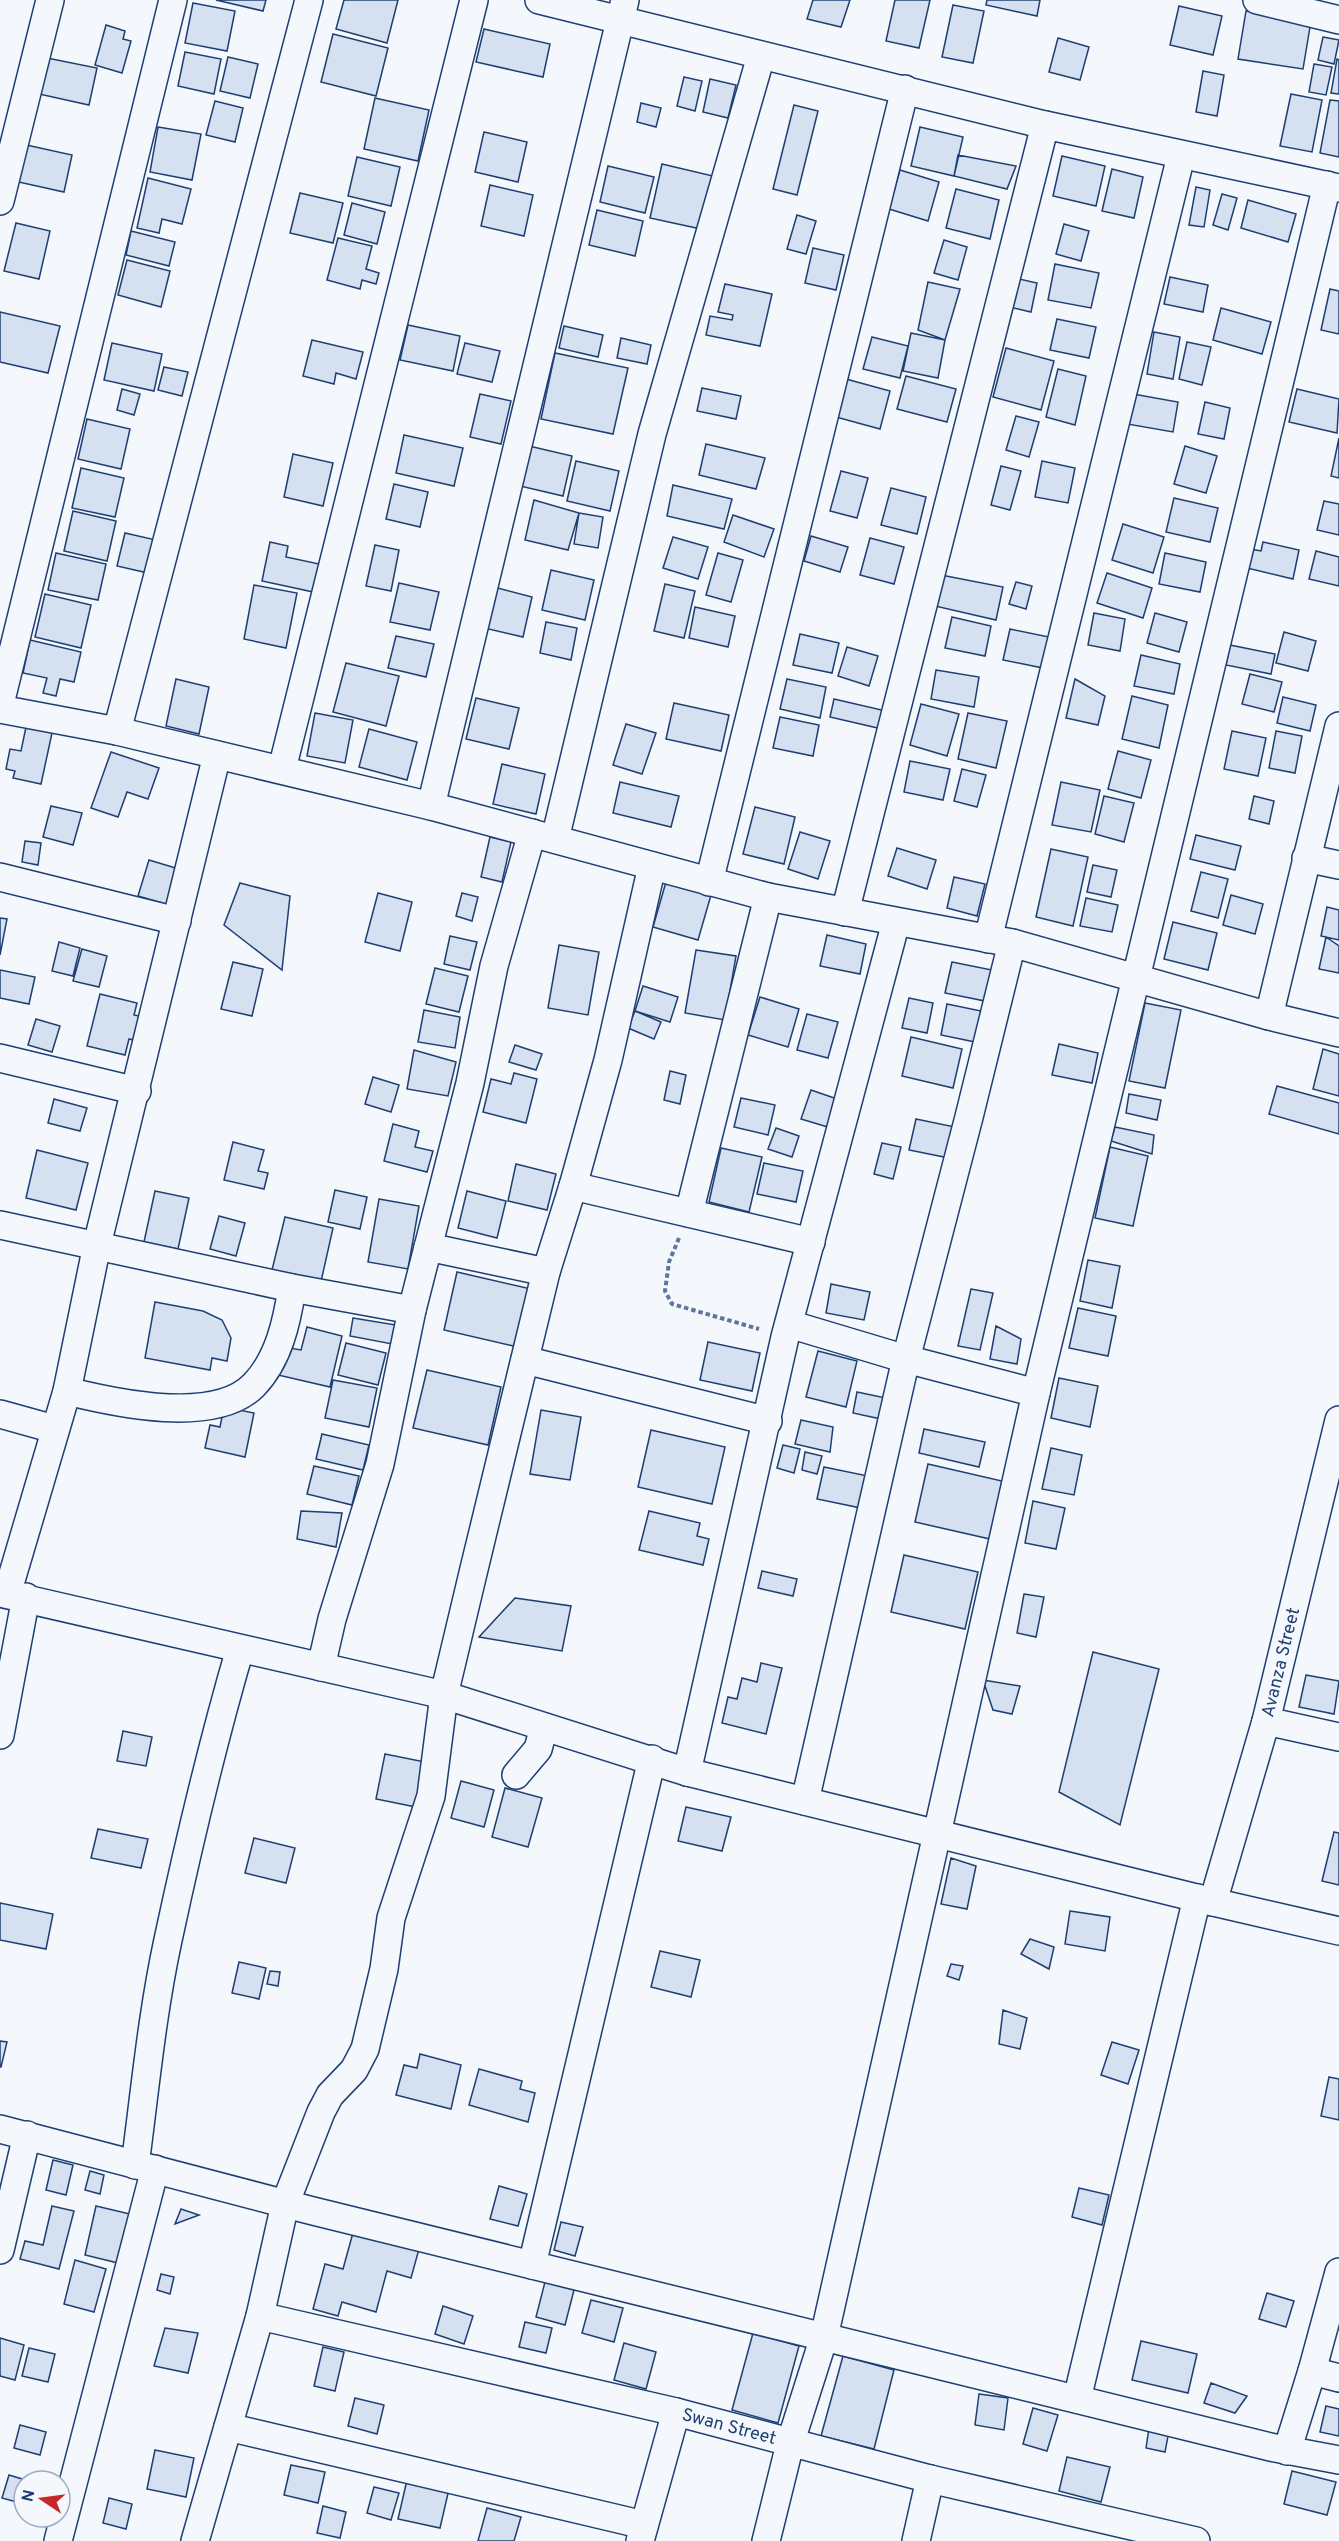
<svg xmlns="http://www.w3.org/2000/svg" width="1339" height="2541" font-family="Overpass,sans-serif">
<rect width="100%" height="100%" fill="#f4f7fb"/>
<path fill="#d5e0f0" stroke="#1d3f73" stroke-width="1.5" d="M216 0H266L263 11Z
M344 0H398L387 43 336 29Z
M813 0H850L841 27 807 19Z
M895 0H930L919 48 886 41Z
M987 0H1040L1037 16 986 5Z
M193 3 235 11 227 51 185 43Z
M953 5 984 11 973 63 942 57Z
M1179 6 1222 16 1213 55 1170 45Z
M1246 11 1311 21 1303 69 1238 59Z
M106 25 125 31 123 39 131 41 122 73 95 65Z
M484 29 550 44 543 77 476 62Z
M333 34 388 48 376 96 321 82Z
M1323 37 1339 40 1334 64 1318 60Z
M1058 38 1089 47 1080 80 1049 72Z
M185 52 221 59 214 94 178 86Z
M228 57 258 64 250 98 220 91Z
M47 58 97 68 89 105 39 94Z
M1337 59 1339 60V94L1331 93Z
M1314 64 1332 67 1326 95 1309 92Z
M1203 71 1224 75 1217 116 1196 112Z
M684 77 702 81 695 111 677 106Z
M710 79 736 85 728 118 703 112Z
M1291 94 1322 100 1312 152 1280 146Z
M375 98 429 110 418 161 364 149Z
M1330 100 1339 101V157L1320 153Z
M215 101 243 108 235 142 206 135Z
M641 103 661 108 656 127 637 122Z
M794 105 818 111 797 195 773 189Z
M158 127 201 134 192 180 150 172Z
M920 127 963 137 954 176 911 166Z
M484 132 527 142 518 182 475 172Z
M22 144 72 155 64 192 14 181Z
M958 155 1016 166 1007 189 954 176Z
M1062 156 1105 166 1096 206 1053 196Z
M357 157 400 167 391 206 348 196Z
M662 164 713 176 701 229 650 218Z
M608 166 654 177 645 213 600 202Z
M1112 169 1143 177 1134 218 1102 211Z
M900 170 939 182 928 221 889 209Z
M148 178 191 189 182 224 162 219 159 233 137 228Z
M490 185 533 195 524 236 481 226Z
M1196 187 1210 190 1204 227 1189 225Z
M956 189 999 200 990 239 946 228Z
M300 193 343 203 333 243 290 233Z
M1222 194 1237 198 1228 230 1213 225Z
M1248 200 1296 214 1288 242 1241 228Z
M352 203 385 212 377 244 344 235Z
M597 210 643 221 635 256 589 245Z
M797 215 816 221 806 254 787 249Z
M16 223 50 231 39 279 4 271Z
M1064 224 1089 231 1081 261 1056 254Z
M131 231 175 242 169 266 126 255Z
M338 238 372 246 366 269 379 273 376 284 362 280 360 289 327 280Z
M944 240 967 247 958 280 934 273Z
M813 248 844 255 836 290 805 283Z
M127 260 170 271 161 307 118 295Z
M1055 264 1099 273 1091 308 1048 300Z
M1170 277 1208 285 1203 312 1164 304Z
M1015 278 1037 283 1031 312 1009 307Z
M928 282 960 289 945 340 918 330Z
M725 284 772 294 760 346 706 335 710 316 732 320 733 315 718 312Z
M1330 289 1339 291V334L1321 330Z
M1221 308 1271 322 1262 354 1213 340Z
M0 312 60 326 48 373 0 362Z
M1057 319 1096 327 1089 358 1050 350Z
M408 325 460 336 453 371 400 360Z
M564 326 603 335 598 357 559 348Z
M1154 332 1180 337 1173 379 1147 374Z
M911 333 945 340 938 378 903 371Z
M872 337 908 346 900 378 863 369Z
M621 338 651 345 647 364 617 358Z
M312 340 363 352 356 379 336 373 334 384 303 376Z
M1187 342 1211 347 1202 385 1179 379Z
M112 343 162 354 154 391 104 380Z
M465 343 500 351 492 382 457 374Z
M1006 348 1054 361 1041 410 993 397Z
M555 353 628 368 613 434 541 419Z
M164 367 188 372 182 396 158 390Z
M1058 369 1086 376 1075 425 1046 417Z
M906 376 956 389 947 422 897 409Z
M846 379 890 391 880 429 836 417Z
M702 388 741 396 736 419 697 411Z
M122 389 140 394 134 415 117 410Z
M1297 389 1339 399 1337 433 1289 422Z
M480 394 511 401 501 444 470 437Z
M1133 394 1178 402 1173 432 1127 424Z
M1205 402 1230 408 1224 439 1198 434Z
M1016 416 1039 422 1029 457 1006 450Z
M87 419 130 429 121 469 78 459Z
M404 435 463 448 454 486 396 473Z
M1339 438V478L1331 476Z
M706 444 765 458 756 489 699 475Z
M529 446 572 456 563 496 520 486Z
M1185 446 1217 456 1206 493 1174 484Z
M293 454 333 463 323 506 284 497Z
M576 461 619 471 610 511 567 501Z
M1042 461 1075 468 1068 503 1035 497Z
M1001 466 1021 471 1010 510 991 505Z
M81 468 124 478 115 517 72 508Z
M841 471 868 478 857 518 830 511Z
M394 484 428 492 420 527 386 519Z
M673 485 732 499 724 529 667 516Z
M891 488 926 497 917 534 881 525Z
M1174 498 1218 508 1210 542 1166 532Z
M534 500 579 513 568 550 525 540Z
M1324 501 1339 504V535L1317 530Z
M73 511 116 521 107 561 64 551Z
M579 513 603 517 598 548 574 544Z
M733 515 774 529 764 557 724 542Z
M1123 524 1164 537 1153 573 1112 560Z
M125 533 156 540 148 573 117 566Z
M811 536 848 547 840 572 804 561Z
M673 537 708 547 698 579 663 568Z
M870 538 904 547 894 584 860 575Z
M270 542 288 546 286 557 324 565 318 593 262 581Z
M1263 542 1299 550 1293 579 1247 568 1250 549 1261 551Z
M375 545 399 550 391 591 366 586Z
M1316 551 1339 557V586L1309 579Z
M56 553 106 564 98 600 48 590Z
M718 553 743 560 731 602 706 595Z
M1165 553 1206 562 1200 592 1159 584Z
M551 570 594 580 585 620 542 610Z
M1107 573 1152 588 1143 618 1097 603Z
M941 575 1003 587 996 620 935 606Z
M1016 582 1032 586 1026 609 1009 604Z
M399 583 439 592 430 630 390 622Z
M665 584 695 591 684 638 654 631Z
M254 585 297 593 286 648 244 639Z
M490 586 532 597 523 637 480 627Z
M45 594 91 605 81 648 35 637Z
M695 607 735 616 728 647 689 638Z
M1094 613 1125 619 1120 651 1088 645Z
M1155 613 1187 622 1179 652 1147 643Z
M952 617 991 626 985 656 945 648Z
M546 622 577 628 571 660 540 653Z
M1010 629 1049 637 1043 668 1003 660Z
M1284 632 1316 641 1308 671 1276 663Z
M800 634 839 643 832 673 793 665Z
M396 636 434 644 426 677 388 668Z
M30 640 81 652 74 682 60 679 56 696 43 693 47 678 23 673Z
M1230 645 1275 654 1271 674 1226 665Z
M847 647 878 656 869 686 838 676Z
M1141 655 1180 664 1174 694 1134 686Z
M346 663 399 676 386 726 333 712Z
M936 670 979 677 974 707 931 699Z
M1250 674 1282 682 1274 712 1242 704Z
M176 679 209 687 199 734 166 726Z
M787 679 826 687 820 718 780 709Z
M1075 679 1105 696 1098 725 1066 718Z
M1132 696 1168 705 1159 748 1122 739Z
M1283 697 1316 705 1310 731 1277 723Z
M476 698 519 708 509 749 466 739Z
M834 699 886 711 882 729 830 717Z
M674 703 729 715 721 751 666 739Z
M921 704 959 714 947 756 910 745Z
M315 713 353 720 345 763 307 756Z
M968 713 1007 721 996 768 958 759Z
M780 717 819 725 813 756 773 748Z
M626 724 656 733 642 774 613 765Z
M26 727 52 733 41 784 13 778 15 771 6 769 10 749 21 751Z
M369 729 417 742 407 780 359 767Z
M1232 731 1266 738 1258 776 1224 769Z
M1276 731 1302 736 1295 773 1269 768Z
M1118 751 1151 760 1141 798 1108 789Z
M111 752 159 768 148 799 127 792 118 817 91 808Z
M910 761 950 769 943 800 904 792Z
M502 764 545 774 536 814 493 804Z
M962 769 986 775 977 807 954 801Z
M620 782 679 796 671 827 613 813Z
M1061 782 1100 790 1091 832 1052 825Z
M1104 796 1134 803 1124 842 1095 834Z
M1254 796 1274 801 1269 824 1249 819Z
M51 806 82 813 73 845 43 837Z
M755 807 795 817 784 864 743 854Z
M800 832 830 841 818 879 788 869Z
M1196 835 1241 846 1235 870 1190 859Z
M490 837 511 842 502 882 481 877Z
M25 841 41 843 38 865 22 862Z
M897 848 936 860 927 889 888 876Z
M1051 849 1088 857 1073 926 1036 917Z
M149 860 179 869 169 905 138 896Z
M1093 865 1117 870 1111 897 1087 892Z
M1201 872 1228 879 1218 918 1191 911Z
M954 877 985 884 977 916 947 908Z
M666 882 711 895 698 940 653 927Z
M240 883 290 896 282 970 224 925Z
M378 893 412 902 400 951 365 942Z
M462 893 478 897 472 921 456 916Z
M1231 895 1263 904 1255 934 1223 925Z
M1086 898 1118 905 1112 932 1080 926Z
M1327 907 1339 910V940L1321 936Z
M0 918 7 919 0 955Z
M1173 922 1217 933 1208 970 1164 959Z
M827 935 866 944 860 974 820 966Z
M450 936 477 942 470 970 444 964Z
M1326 937 1339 946V973L1319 969Z
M59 942 80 948 73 976 52 971Z
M559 945 599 952 588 1015 548 1008Z
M82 949 107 956 99 987 73 981Z
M696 950 736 956 725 1020 685 1013Z
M233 962 263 969 252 1016 221 1009Z
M952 962 992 970 985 1001 945 993Z
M435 968 468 976 459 1012 426 1004Z
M0 970 35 977 29 1004 0 998Z
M643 986 678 997 670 1022 635 1011Z
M100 994 137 1003 134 1015 148 1018 142 1042 129 1039 125 1055 87 1046Z
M760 997 799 1009 788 1047 748 1035Z
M909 998 933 1003 927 1033 902 1028Z
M1145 1003 1181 1010 1165 1088 1129 1081Z
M947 1004 986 1012 980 1043 941 1035Z
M424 1010 460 1017 455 1048 418 1042Z
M635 1011 661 1022 654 1039 628 1028Z
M807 1014 838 1022 828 1058 797 1050Z
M36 1019 60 1026 52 1052 28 1045Z
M911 1037 962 1049 953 1088 902 1076Z
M1059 1044 1098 1053 1092 1083 1052 1075Z
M515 1045 542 1054 536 1070 509 1062Z
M1323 1049 1339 1054V1096L1313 1089Z
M414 1050 456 1062 448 1096 407 1089Z
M670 1071 686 1075 680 1104 664 1100Z
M514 1073 537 1079 526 1123 483 1112 491 1079 511 1084Z
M373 1077 399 1085 391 1112 365 1104Z
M1277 1086 1339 1103V1134L1269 1114Z
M811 1090 840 1100 831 1128 801 1119Z
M1129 1094 1161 1100 1157 1120 1126 1113Z
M741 1098 775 1105 768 1135 734 1127Z
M54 1099 87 1108 80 1131 48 1123Z
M916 1119 955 1127 949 1158 909 1150Z
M393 1124 419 1131 415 1147 433 1151 427 1172 384 1161Z
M1115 1127 1154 1135 1152 1154 1111 1141Z
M776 1128 799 1136 792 1157 768 1149Z
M233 1142 264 1150 258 1171 268 1173 264 1189 224 1180Z
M882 1143 901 1147 893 1179 874 1174Z
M1110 1147 1148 1156 1133 1226 1095 1218Z
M721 1148 762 1157 749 1212 709 1202Z
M37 1150 88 1163 76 1210 26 1198Z
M764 1163 803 1171 796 1202 757 1194Z
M516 1164 556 1174 547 1210 508 1201Z
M335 1190 367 1197 360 1229 328 1222Z
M155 1191 189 1198 178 1249 144 1242Z
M467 1191 506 1201 497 1238 458 1228Z
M379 1199 419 1206 408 1269 368 1262Z
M219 1216 245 1223 236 1256 210 1249Z
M285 1217 333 1228 320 1286 271 1274Z
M1088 1260 1120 1266 1112 1308 1080 1301Z
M457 1272 531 1289 518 1347 444 1330Z
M831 1284 870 1292 864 1320 826 1313Z
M971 1289 993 1293 980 1350 958 1346Z
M155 1302 203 1311 222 1320 231 1338 227 1361 212 1358 210 1370 145 1358Z
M1078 1308 1116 1316 1108 1356 1069 1348Z
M353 1318 396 1325 392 1344 350 1336Z
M996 1326 1021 1339 1017 1364 990 1359Z
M307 1327 342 1336 330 1387 278 1375 284 1347 301 1350Z
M708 1342 760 1353 752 1391 700 1380Z
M346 1343 386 1353 378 1385 338 1375Z
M818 1351 857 1361 846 1407 806 1397Z
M427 1370 501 1387 488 1445 413 1428Z
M1059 1378 1098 1386 1090 1427 1051 1418Z
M333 1380 377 1388 369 1427 325 1418Z
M857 1392 886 1398 881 1419 853 1413Z
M224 1407 254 1413 245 1457 205 1448 210 1425 220 1427Z
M541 1410 581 1417 570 1480 530 1474Z
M801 1420 833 1427 830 1452 795 1444Z
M924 1429 985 1442 979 1467 919 1453Z
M651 1430 725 1447 712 1504 638 1487Z
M322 1434 369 1445 363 1470 316 1459Z
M783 1445 800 1449 794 1473 777 1468Z
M1051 1448 1082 1455 1074 1495 1042 1489Z
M805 1452 822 1456 817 1474 802 1470Z
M928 1464 1002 1481 990 1539 915 1522Z
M314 1466 359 1476 352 1505 307 1494Z
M824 1467 868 1476 861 1508 817 1499Z
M1033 1501 1065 1508 1056 1549 1025 1543Z
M301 1511 342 1513 336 1547 297 1539Z
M649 1511 700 1523 697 1536 709 1539 703 1565 639 1550Z
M904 1555 978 1572 965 1629 891 1612Z
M762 1571 797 1579 793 1596 758 1588Z
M1024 1594 1044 1597 1036 1637 1017 1633Z
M515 1598 571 1606 562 1651 479 1637Z
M1093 1652 1159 1669 1120 1825 1059 1792Z
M761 1663 782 1668 766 1734 722 1723 728 1697 737 1699 742 1678 757 1682Z
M1306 1675 1339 1681 1334 1714 1299 1707Z
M983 1680 1020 1686 1012 1714 993 1710Z
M123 1731 152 1737 146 1766 117 1761Z
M385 1754 425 1762 416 1807 376 1799Z
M461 1781 494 1790 484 1827 451 1818Z
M505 1788 542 1798 528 1847 492 1837Z
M686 1807 731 1817 722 1851 678 1841Z
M98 1829 148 1839 141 1868 91 1858Z
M1334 1832 1339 1833V1885L1322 1881Z
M254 1838 295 1848 286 1883 245 1873Z
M951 1858 976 1866 967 1909 941 1904Z
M0 1903 53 1914 46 1949 0 1940Z
M1070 1911 1110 1917 1105 1951 1065 1944Z
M1030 1939 1054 1947 1049 1969 1021 1954Z
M660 1951 700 1960 691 1997 651 1987Z
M239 1962 266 1968 259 1999 232 1993Z
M951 1964 963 1966 959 1980 947 1976Z
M270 1971 280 1972 278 1986 267 1984Z
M1003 2010 1027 2018 1020 2049 999 2044Z
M0 2041 7 2042 1 2067H0Z
M1112 2042 1139 2050 1128 2084 1101 2075Z
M420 2054 461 2065 451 2109 396 2095 404 2065 417 2068Z
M479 2069 522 2081 520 2089 535 2093 528 2122 469 2105Z
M1329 2077 1339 2079V2120L1321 2116Z
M53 2160 73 2165 66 2195 46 2190Z
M90 2171 104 2175 100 2194 85 2190Z
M499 2186 527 2194 518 2226 490 2219Z
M1079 2188 1109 2195 1102 2225 1072 2217Z
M52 2206 74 2211 59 2269 20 2259 25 2241 43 2245Z
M96 2206 130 2214 118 2263 85 2255Z
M181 2209 199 2215 175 2224Z
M561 2222 583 2227 575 2256 554 2250Z
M354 2229 419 2249 411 2278 387 2271 376 2312 342 2302 338 2316 313 2309 325 2264 343 2269Z
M75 2260 106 2269 94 2312 64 2304Z
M161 2274 174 2277 170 2294 157 2290Z
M545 2282 574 2290 565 2325 536 2317Z
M1267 2293 1294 2301 1286 2327 1259 2319Z
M591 2300 623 2308 614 2342 582 2333Z
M443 2306 473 2316 464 2344 435 2334Z
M525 2322 552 2328 546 2353 519 2347Z
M165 2328 198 2333 188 2373 154 2366Z
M753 2333 799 2346 778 2423 732 2410Z
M0 2338 24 2345 15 2380 0 2376Z
M1141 2341 1197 2354 1188 2393 1132 2380Z
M624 2343 656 2352 646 2389 614 2380Z
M323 2347 344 2352 335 2391 314 2386Z
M29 2348 55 2354 48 2382 22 2376Z
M843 2356 894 2370 874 2449 821 2436Z
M1211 2383 1247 2396 1235 2413 1204 2403Z
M979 2394 1008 2398 1004 2430 975 2425Z
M355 2398 384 2405 377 2434 348 2426Z
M1326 2406 1339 2409V2436L1320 2432Z
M1033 2408 1058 2415 1047 2451 1023 2444Z
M20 2425 46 2432 40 2455 14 2448Z
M1149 2428 1169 2431 1165 2452 1146 2448Z
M155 2450 194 2458 186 2497 147 2489Z
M1067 2457 1110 2467 1101 2502 1059 2491Z
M291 2465 325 2472 318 2503 284 2495Z
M1292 2471 1336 2482 1327 2515 1284 2504Z
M9 2475 29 2481H24V2504L2 2498Z
M407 2480 449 2489 440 2528 398 2519Z
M374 2487 399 2493 391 2520 367 2513Z
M109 2498 132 2504 126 2529 103 2523Z
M323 2506 346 2512 340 2538 317 2533Z
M487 2508 521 2517 514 2541H478Z"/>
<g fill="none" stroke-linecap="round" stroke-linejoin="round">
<defs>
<g id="street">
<path d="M539 0 1045 125 1339 188"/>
<path d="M1257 0 1339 20"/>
<path d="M0 201 50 0"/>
<path d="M0 704 173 0"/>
<path d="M0 709 117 731 431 806 768 897 1012 943 1269 1016 1339 1033"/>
<path d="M117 731 309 0"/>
<path d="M282 769 474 0"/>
<path d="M431 806 625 0"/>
<path d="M555 839 652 434 761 56"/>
<path d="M1306 858 1339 865"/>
<path d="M0 877 177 921"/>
<path d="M709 882 905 89"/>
<path d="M845 912 1045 125"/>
<path d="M988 939 1181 156"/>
<path d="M1269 1016 1339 726"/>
<path d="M0 1058 137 1091"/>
<path d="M573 1186 811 1242"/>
<path d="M689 1213 768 897"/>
<path d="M0 1225 292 1288 412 1310"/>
<path d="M428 1247 546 1272"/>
<path d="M789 1324 906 1359 1036 1393"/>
<path d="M525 1360 768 1421"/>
<path d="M67 1391C115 1403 215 1425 254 1385 279 1359 287 1321 292 1288"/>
<path d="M0 1414 54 1429"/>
<path d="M0 1593 444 1695 687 1772 1213 1902 1339 1931"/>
<path d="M7 1594 67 1391 97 1245 217 755"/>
<path d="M321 1667 332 1619 380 1464 412 1310 470 1083 494 966 532 833"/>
<path d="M1266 1721 1339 1737"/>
<path d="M0 1735 26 1597"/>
<path d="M687 1772 785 1337 896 922"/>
<path d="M516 1775 538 1749 544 1727"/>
<path d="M805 1801 906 1359 969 1117 1012 943"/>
<path id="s1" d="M1213 1902 1266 1721 1339 1420"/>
<path d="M0 2129 309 2210 1270 2447 1339 2460"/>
<path d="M135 2165C145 2090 152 2014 168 1940 189 1842 212 1745 240 1649"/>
<path d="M0 2250 27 2135"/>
<path d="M532 2265 652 1759"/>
<path id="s2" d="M260 2316 676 2412 930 2479 1196 2541"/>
<path d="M1312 2371 1339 2378"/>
<path d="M1077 2399 1197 1898"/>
<path d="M228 2427 644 2525"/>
<path d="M1287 2451 1312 2371 1339 2272"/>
<path d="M58 2541 155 2169"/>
<path d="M195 2541 260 2316 285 2204 321 2112 330 2095 354 2070 365 2049 384 1969 391 1918 431 1796 444 1695 474 1569 546 1272 573 1186 608 1060 652 866"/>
<path d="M640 2541 676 2412"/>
<path d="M766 2541 790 2444 824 2337 1036 1393 1327 185"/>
<path d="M916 2541 930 2479"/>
</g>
</defs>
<use href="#street" stroke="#1d3f73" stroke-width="30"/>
<path stroke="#5e769c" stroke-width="4" stroke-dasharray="4.5 3" stroke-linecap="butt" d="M679 1238 669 1262 665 1291 672 1304 759 1329"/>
<use href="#street" stroke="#f4f7fb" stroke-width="27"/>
</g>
<g text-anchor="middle" stroke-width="4.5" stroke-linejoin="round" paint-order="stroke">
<g font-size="18" fill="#1d3f73" stroke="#f4f7fb">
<text dy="6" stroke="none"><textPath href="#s1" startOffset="249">Avanza Street</textPath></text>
<text dy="6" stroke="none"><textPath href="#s2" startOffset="482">Swan Street</textPath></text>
</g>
</g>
<g transform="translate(42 2499) rotate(283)"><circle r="28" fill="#f4f7fb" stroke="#9eadc5" stroke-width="1.5"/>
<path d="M0-4.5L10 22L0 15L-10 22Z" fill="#c62828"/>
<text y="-9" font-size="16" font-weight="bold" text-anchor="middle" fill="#1d3f73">N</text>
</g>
</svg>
